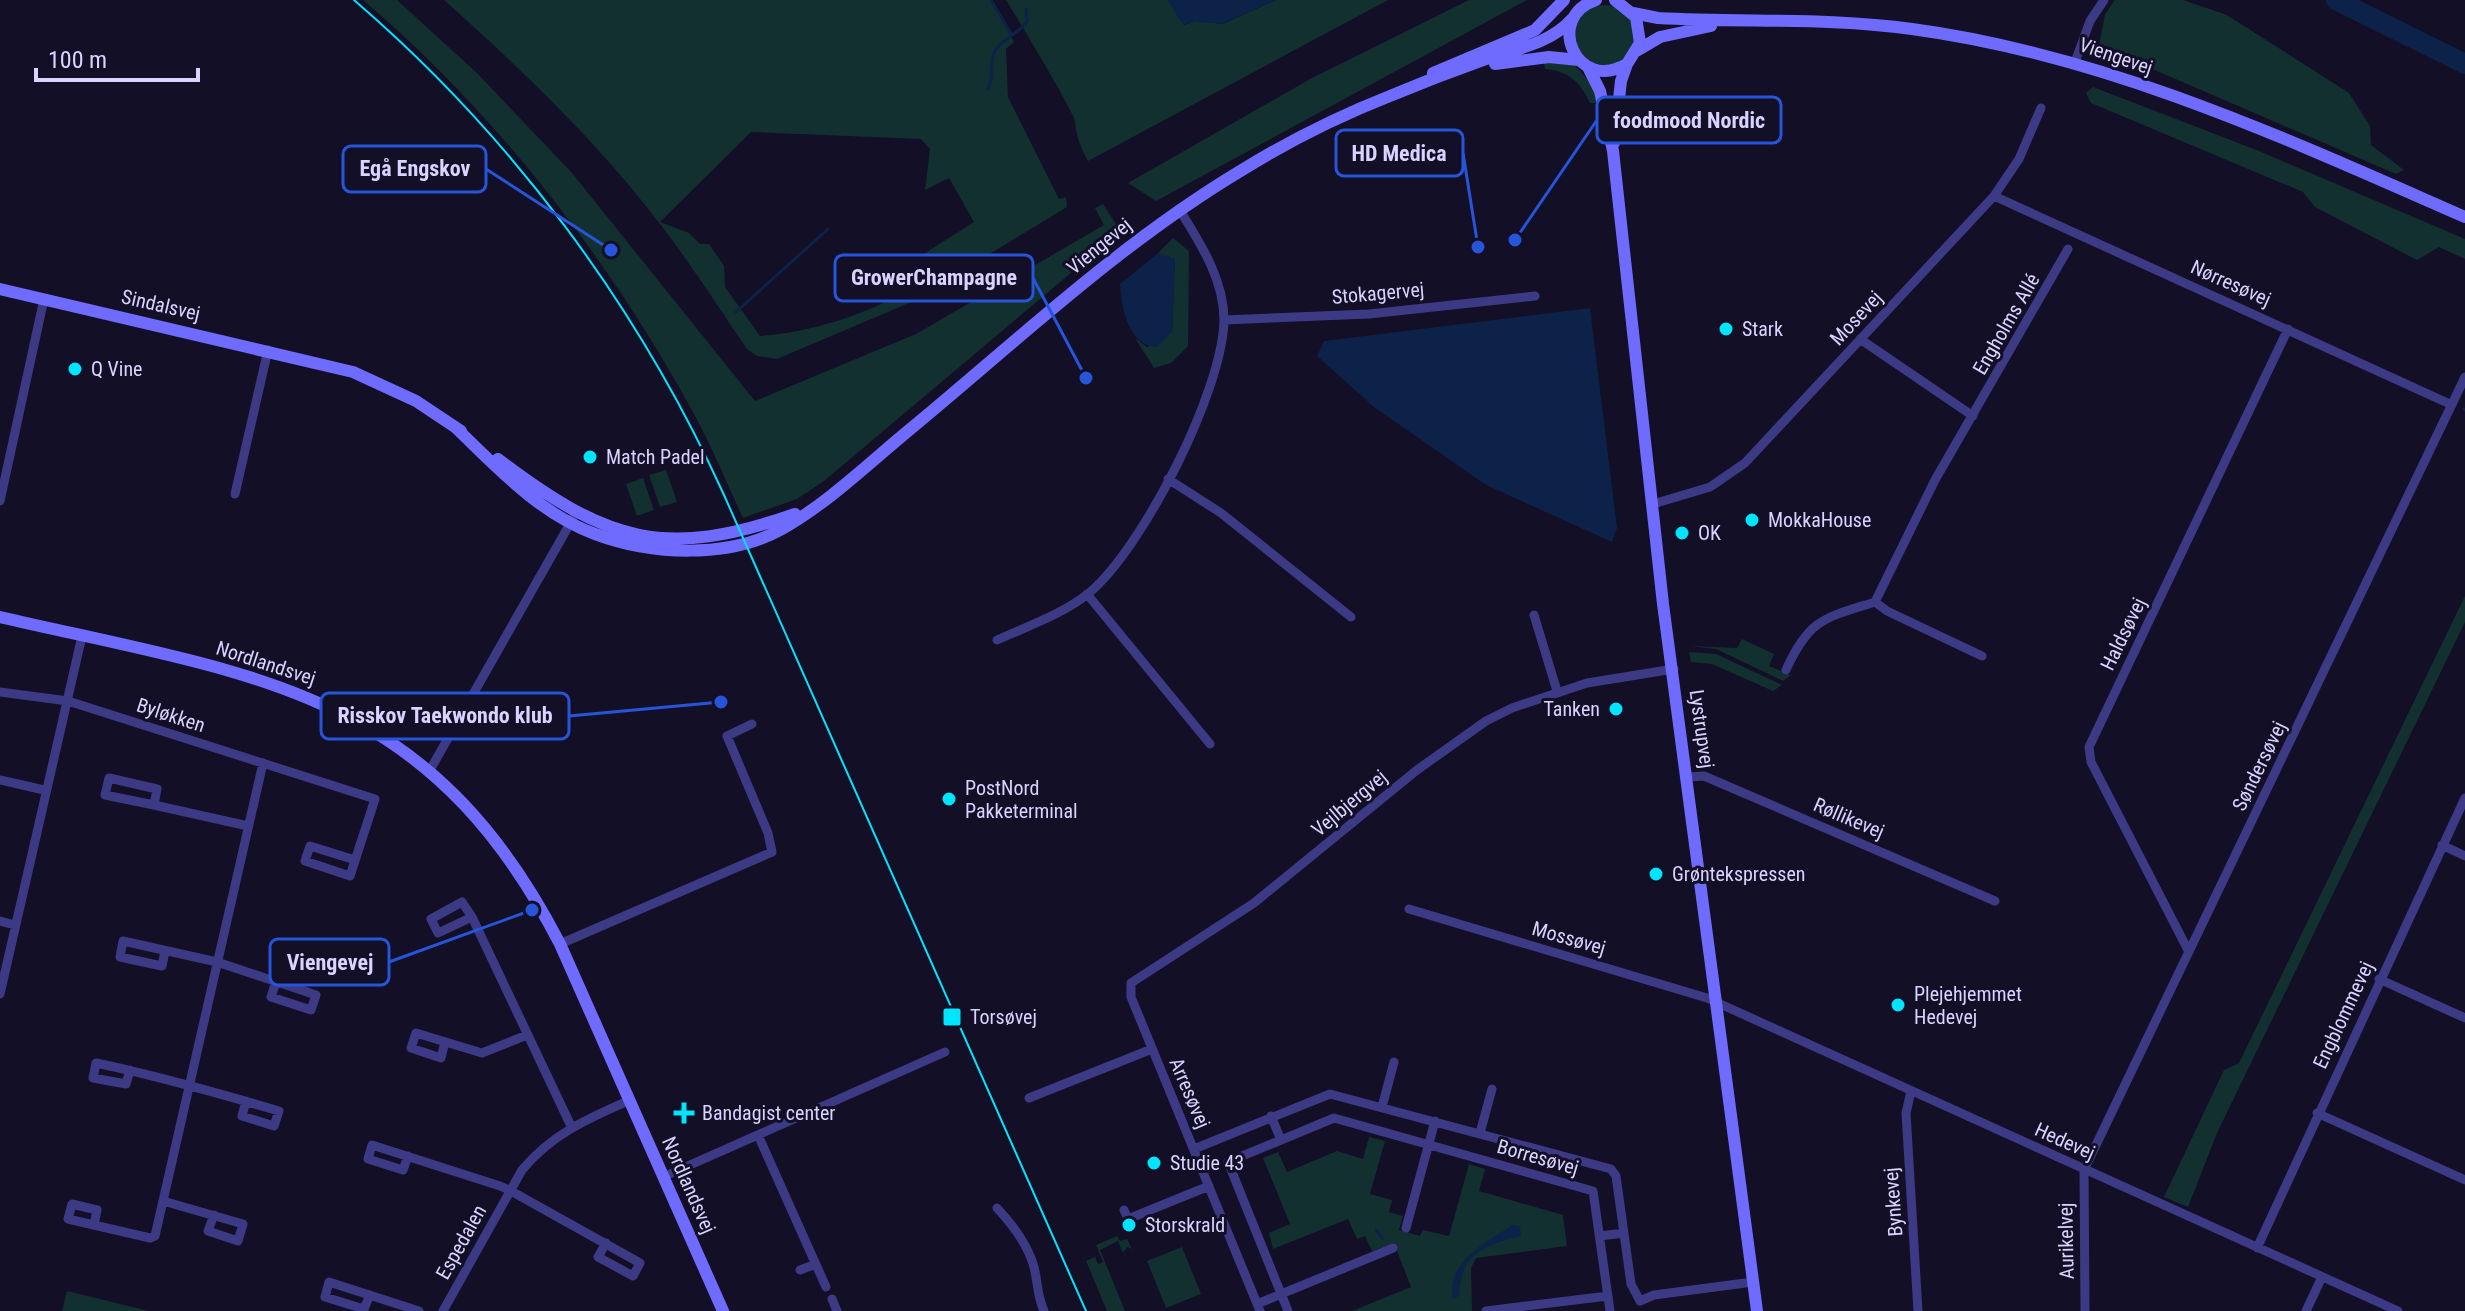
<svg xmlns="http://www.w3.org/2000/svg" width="2465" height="1311" font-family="'Roboto Condensed',sans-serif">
<rect width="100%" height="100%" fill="#130f26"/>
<path fill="#12302f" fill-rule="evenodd" d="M363 0H397L477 73 572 173 755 401 916 334 1104 225 1095 208 1103 204 1118 227 1116 235 824 481 797 499 743 518C727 484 712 447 694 414 610 260 497 114 363 0Z
M444 0H991L1014 42 1006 49 1008 97 1059 199 1066 197 1067 207 909 303 777 359 757 356 747 349C718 307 691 264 660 224 598 142 520 68 444 0ZM751 132 921 139 930 149 925 190 949 178 974 222 922 255 933 276C884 308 819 332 760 336L725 287 724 266 709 244H700L689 233 660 222Z
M1006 0H1168L1184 25 1196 21 1223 24 1276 0H1388L1088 161C1080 147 1076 135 1075 121 1074 112 1015 14 1006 0Z
M1469 0H1527L1156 201 1128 183 1312 78Z
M2115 0H2183L2227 15 2349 93 2370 126 2371 145 2404 170 2396 174 2099 46 2105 14Z
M1575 35a30 30 0 1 1 60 0a30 30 0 1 1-60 0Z
M1544 62 1575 65 1591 84 1599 103H1590C1580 82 1569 71 1545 69Z
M2093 87 2259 151 2465 239V259L2439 247 2417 260 2315 207 2303 192 2091 103 2086 93Z
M1173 238 1189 251 1188 346 1171 363 1154 368 1135 338 1147 347 1172 332 1175 260 1158 253Z
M666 470 677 502 660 507 649 475Z
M643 478 654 510 637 516 626 484Z
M2465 596V622L2217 1133 2188 1207 2164 1197 2224 1070 2239 1063Z
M1742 639 1774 654 1769 666 1791 675 1783 681 1716 649 1689 646 1737 648Z
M1689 652 1716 654 1782 685 1773 691 1712 664 1691 662Z
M1369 1137 1385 1141 1370 1194 1392 1200 1389 1212 1403 1216 1399 1230 1420 1236 1423 1230 1449 1236 1469 1164 1485 1169 1479 1191 1563 1215 1567 1246 1476 1258 1471 1268 1472 1311H1352L1411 1287 1394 1243 1372 1251 1365 1236 1357 1239 1348 1219 1273 1249 1269 1233 1290 1224 1263 1158 1278 1152 1287 1172 1337 1151 1363 1159Z
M1117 1236 1120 1241 1127 1239 1132 1249 1127 1247 1123 1253 1118 1241 1100 1250 1125 1311H1107L1086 1261 1095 1257 1098 1264 1103 1262 1096 1245Z
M1182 1247 1201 1294 1166 1308 1147 1261Z
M67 1291 149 1311H62Z"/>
<path fill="#0c2248" d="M1168 0H1276L1222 24 1196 21 1183 25Z
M1158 253 1175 259 1172 332 1157 347C1129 347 1121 307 1120 284Z
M1590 308 1617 528 1612 542 1486 485 1374 407 1317 356 1324 341Z
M1512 1225 1520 1226 1521 1236C1483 1246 1461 1253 1459 1296L1453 1299C1445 1262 1486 1243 1512 1225Z"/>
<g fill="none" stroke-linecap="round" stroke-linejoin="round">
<path stroke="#0c2248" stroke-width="3" d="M991 0 1012 35
M988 89C994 78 990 67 993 56 997 41 1018 34 1027 22L1026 9
M736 312 828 229
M2464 409 2465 410
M1376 1230 1383 1239"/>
<path stroke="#0c2248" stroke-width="20" d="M2336 0 2465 64"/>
<path stroke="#3d3a85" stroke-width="9" d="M2075 62 2090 21 2104 0
M1994 196 2452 405
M1224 320 1369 314 1535 296
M1860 339 1973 416
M1168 479 1221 513 1351 617
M235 494 268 350
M0 501 44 299
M1653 504 1710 487 1745 463 1994 196 2019 159 2041 108
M1087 594 1210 744
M1875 602 1935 480 2068 249
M1534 615 1557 691
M997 640C1028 626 1063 614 1089 593 1143 548 1223 390 1224 320 1224 279 1200 243 1179 209
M1786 670C1809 619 1824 618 1875 602L1887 611 1982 656
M0 692 68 701 375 799 350 876 305 861 310 846 355 860
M430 770 576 513
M1688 777 1704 776 1995 901
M0 780 44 790
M154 805 105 795 109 778 157 789 154 805 248 826
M2442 845 2465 856
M1409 909 1707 998 2398 1311
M472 917 438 933 431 919 462 902 472 917 571 1126
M0 921 15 925
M560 944 772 852 768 833 727 736 752 724
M165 951 162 966 120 957 123 941 217 962 316 995 311 1010 271 997 276 982
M2189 952 2091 762 2089 747 2288 329
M2379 979 2465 1018
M0 994 82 636
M445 1042 441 1058 411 1048 416 1033 482 1053 527 1035
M130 1070 126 1084 93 1078 96 1063C159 1076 218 1093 279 1111L274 1126 242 1116 246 1101
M1911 1091 1906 1113 1918 1311
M1029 1098 1152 1049
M1382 1107 1394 1062
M2317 1113 2465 1180
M1271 1116 1281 1140
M1480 1133 1492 1089
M758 1135 826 1287
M1194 1149 1330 1094 1611 1169 1616 1176 1631 1284 1640 1301
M408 1156 403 1170 368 1159 372 1145 500 1186 511 1191 640 1263 633 1276 598 1257 606 1243
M663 1177 945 1052
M163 1201 243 1224 238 1241 208 1231 214 1215
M997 1208C1012 1224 1028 1245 1034 1267 1038 1283 1037 1296 1044 1311
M1124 1210 1128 1219 1209 1186
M94 1225 97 1210 72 1204 68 1219 150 1238 155 1236 263 763
M1406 1228 1435 1121
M1600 1236 1624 1233
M2257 1248 2465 798
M800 1270 816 1264
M370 1295 364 1309 325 1297 329 1282 419 1311
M832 1299 837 1311
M1640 1301 1654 1295 1753 1282
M1257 1304 1393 1248
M443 1311 522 1170C552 1134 587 1119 630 1100
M1260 1311 1131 997V983L1254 903 1417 770 1486 721 1512 708 1587 683 1674 669
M1288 1311 1228 1162 1334 1118 1593 1191 1610 1311
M1486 1311 1608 1296
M2085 1311 2084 1170 2465 377
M2306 1311 2322 1277"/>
<path stroke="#6f6bff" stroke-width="12" d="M1596 0C1544 17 1576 94 1627 64L1640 43 1636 17 1615 0
M1633 13 1658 18C1743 23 1828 17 1912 29 2106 55 2287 139 2465 217
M1638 50 1660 37 1711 26
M1495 64 1549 57 1579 60
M1588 67 1600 91 1613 151 1663 604 1757 1311
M1433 73 1535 30 1564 0
M1614 143 1621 81 1627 64
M0 289 353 372 416 401 461 431
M454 426C497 467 538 513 595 534 651 555 728 559 782 529 828 503 868 464 908 431 1017 341 1120 243 1242 170 1289 141 1339 116 1390 96 1421 83 1452 71 1483 60 1514 49 1549 45 1572 19
M498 459C606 541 664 560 795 514
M0 617C256 676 427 687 560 944L723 1311"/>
<path stroke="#00e5ff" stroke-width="2" d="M354 0C512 136 638 306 724 495L1086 1311"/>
</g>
<g fill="#00e5ff" stroke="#130f26" stroke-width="3">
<circle cx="1726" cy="329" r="8"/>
<circle cx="75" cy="369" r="8"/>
<circle cx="590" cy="457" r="8"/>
<circle cx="1752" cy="520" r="8"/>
<circle cx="1682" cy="533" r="8"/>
<circle cx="1616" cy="709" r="8"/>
<circle cx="949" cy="799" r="8"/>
<circle cx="1656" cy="874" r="8"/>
<circle cx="1898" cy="1005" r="8"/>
<rect x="942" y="1007" width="20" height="20" rx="4"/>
<path d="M680 1101h8v8h8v8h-8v8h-8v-8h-8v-8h8z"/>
<circle cx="1154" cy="1163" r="8"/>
<circle cx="1129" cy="1225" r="8"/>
</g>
<g text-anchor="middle" stroke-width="6" stroke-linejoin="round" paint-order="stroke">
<g font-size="20" fill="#d9d4ff" stroke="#130f26">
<text transform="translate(2116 56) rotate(19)" y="7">Viengevej</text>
<text transform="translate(1099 246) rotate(-39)" y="7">Viengevej</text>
<text transform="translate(2231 283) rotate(24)" y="7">Nørresøvej</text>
<text transform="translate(1378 293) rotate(-5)" y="7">Stokagervej</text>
<text transform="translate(161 305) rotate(13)" y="7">Sindalsvej</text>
<text transform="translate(1856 318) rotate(-47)" y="7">Mosevej</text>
<text transform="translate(2006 324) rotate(-60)" y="7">Engholms Allé</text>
<text transform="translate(2123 634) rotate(-64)" y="7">Haldsøvej</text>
<text transform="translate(266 663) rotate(18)" y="7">Nordlandsvej</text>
<text transform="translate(171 715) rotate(18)" y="7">Byløkken</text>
<text transform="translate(1702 729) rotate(82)" y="7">Lystrupvej</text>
<text transform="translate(2259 766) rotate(-64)" y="7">Søndersøvej</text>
<text transform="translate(1349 803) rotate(-40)" y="7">Vejlbjergvej</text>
<text transform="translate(1849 818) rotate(23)" y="7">Røllikevej</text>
<text transform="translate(1569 938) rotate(16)" y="7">Mossøvej</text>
<text transform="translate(2343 1015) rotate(-65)" y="7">Engblommevej</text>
<text transform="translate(1190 1093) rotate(67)" y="7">Arresøvej</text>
<text transform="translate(2065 1141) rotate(24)" y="7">Hedevej</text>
<text transform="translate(1538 1157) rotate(16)" y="7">Borresøvej</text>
<text transform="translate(689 1185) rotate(66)" y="7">Nordlandsvej</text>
<text transform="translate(1893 1202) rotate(-94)" y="7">Bynkevej</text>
<text transform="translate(2066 1241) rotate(-91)" y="7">Aurikelvej</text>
<text transform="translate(461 1242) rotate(-61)" y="7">Espedalen</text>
</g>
<g font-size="20" fill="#d9d4ff" stroke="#130f26" text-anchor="start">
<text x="1742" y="336">Stark</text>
<text x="91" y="376">Q Vine</text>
<text x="606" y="464">Match Padel</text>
<text x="1768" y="527">MokkaHouse</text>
<text x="1698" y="540">OK</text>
<text x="1600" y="716" text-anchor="end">Tanken</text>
<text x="965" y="795">PostNord<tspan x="965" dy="23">Pakketerminal</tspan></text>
<text x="1672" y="881">Grøntekspressen</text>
<text x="1914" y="1001">Plejehjemmet<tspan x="1914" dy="23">Hedevej</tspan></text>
<text x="970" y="1024">Torsøvej</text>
<text x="702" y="1120">Bandagist center</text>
<text x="1170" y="1170">Studie 43</text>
<text x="1145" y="1232">Storskrald</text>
</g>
</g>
<path fill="none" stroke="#2655da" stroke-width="3" d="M1515 240L1597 120M1478 247L1463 153M611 250L486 169M1086 378L1033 278M721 702L569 716M532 910L389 962"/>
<g fill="#2655da" stroke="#130f26" stroke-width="3">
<circle cx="1515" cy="240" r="8"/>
<circle cx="1478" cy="247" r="8"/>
<circle cx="611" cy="250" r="8"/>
<circle cx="1086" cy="378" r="8"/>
<circle cx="721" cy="702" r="8"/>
<circle cx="532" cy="910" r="8"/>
</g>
<g fill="#130f26" stroke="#2655da" stroke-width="3">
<rect x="1597" y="97" width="184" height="46" rx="8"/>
<rect x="1336" y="130" width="127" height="46" rx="8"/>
<rect x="343" y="146" width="143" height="46" rx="8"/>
<rect x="835" y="255" width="198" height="46" rx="8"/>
<rect x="321" y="693" width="248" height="46" rx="8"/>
<rect x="270" y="939" width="119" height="46" rx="8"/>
</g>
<g font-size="22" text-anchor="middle" font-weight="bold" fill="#d9d4ff">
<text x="1689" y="128">foodmood Nordic</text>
<text x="1399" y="161">HD Medica</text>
<text x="415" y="176">Egå Engskov</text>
<text x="934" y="285">GrowerChampagne</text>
<text x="445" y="723">Risskov Taekwondo klub</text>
<text x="330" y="970">Viengevej</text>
</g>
<path d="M36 68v12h162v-12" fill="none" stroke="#d9d4ff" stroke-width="4"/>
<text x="48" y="68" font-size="24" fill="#d9d4ff" stroke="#130f26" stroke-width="6" paint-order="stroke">100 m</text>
</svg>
